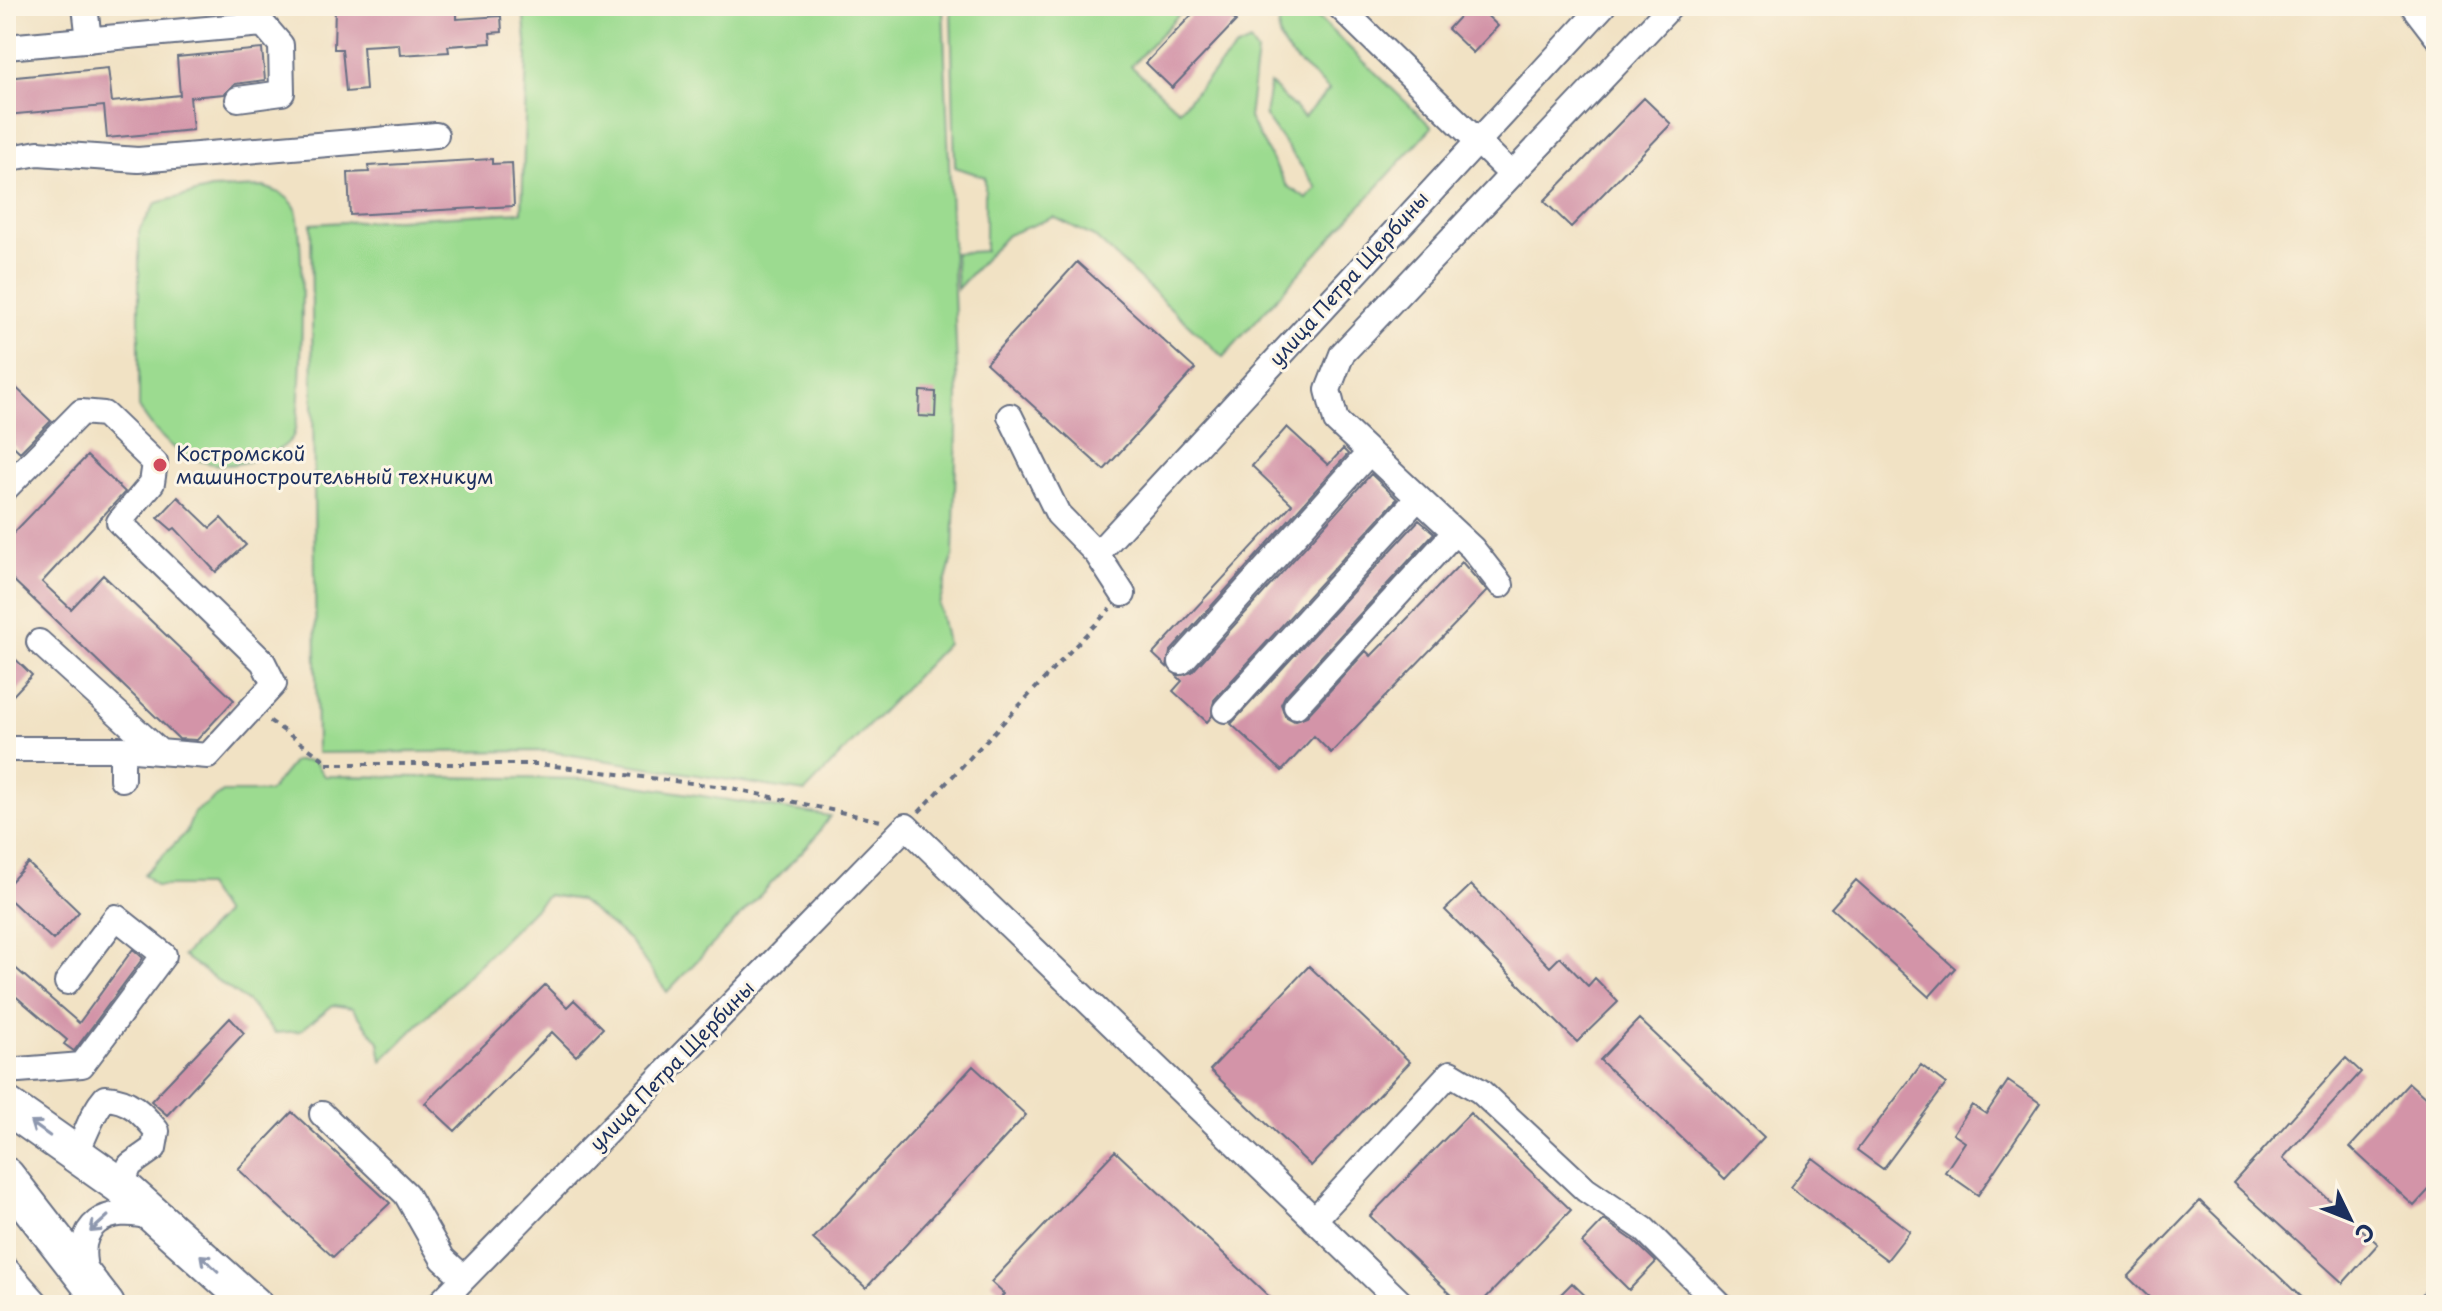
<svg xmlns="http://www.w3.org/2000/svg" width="2442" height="1311" font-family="'Playpen Sans',sans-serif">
<rect width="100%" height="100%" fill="#fcf5e5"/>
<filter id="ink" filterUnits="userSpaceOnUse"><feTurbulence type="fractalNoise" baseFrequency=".0125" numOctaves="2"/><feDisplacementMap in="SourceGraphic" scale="16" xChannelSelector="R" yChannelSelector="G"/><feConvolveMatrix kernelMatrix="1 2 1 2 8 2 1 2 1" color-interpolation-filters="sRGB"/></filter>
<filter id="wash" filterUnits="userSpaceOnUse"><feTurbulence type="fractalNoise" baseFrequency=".006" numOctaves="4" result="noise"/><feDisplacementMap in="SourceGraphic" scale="32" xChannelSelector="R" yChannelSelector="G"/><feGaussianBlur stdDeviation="1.8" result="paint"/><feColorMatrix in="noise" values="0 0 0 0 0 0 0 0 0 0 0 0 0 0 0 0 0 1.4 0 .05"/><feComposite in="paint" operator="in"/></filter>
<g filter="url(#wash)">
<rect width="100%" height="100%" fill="#f1e2c4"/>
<path fill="#9cdb90" stroke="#5c8577" stroke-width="2" d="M523 6H943L958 397 953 555 939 605 947 644 805 792 546 751 317 753 311 224 522 212 527 53Z
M951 6H1187L1131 66 1179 110 1235 49 1250 42 1257 52 1249 118 1287 186 1307 199 1317 188 1265 116 1270 84 1304 117 1329 90C1305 65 1257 41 1289 6H1306L1432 127 1223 357 1096 238 1054 217 1007 235 957 289 955 253 985 251V177L955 167Z
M264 187C276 191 288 195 295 207 305 226 304 421 292 438 283 450 270 454 256 459 205 477 164 450 139 407V231L156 203 211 189Z
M294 761H314L324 776 594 779 830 816 814 839 667 992 629 940 579 900 548 895 382 1061 379 1042 352 1008 333 1005 300 1031 275 1033 249 1003 183 956 224 914 206 886H156L144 874 186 833 194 813 223 792H269Z"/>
<g id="blocks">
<path fill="#d394a8" d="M335 6H457V19L501 16 502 32 490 33 491 43 448 46 449 52 400 55 399 44 363 46 366 90 346 92 342 49H334Z
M1200 6H1220L1236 21 1172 88 1146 63Z
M1469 6H1477L1498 26 1473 53 1448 29Z
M262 49 265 80 235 84 224 94 190 97 193 130 107 138 104 106 6 115V78L108 68 112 102 180 95 177 57Z
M1644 98 1671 124 1571 227 1544 201Z
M492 159V164L512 163 514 206 350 215 348 173 369 172 368 166Z
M1077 262 1195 369 1104 470 986 363Z
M6 378 51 421 20 452 6 439Z
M920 391 936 392 935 417 919 416Z
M1287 427 1328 465 1343 449 1348 454 1170 652 1167 667 1153 654 1292 504 1252 466Z
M87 456 125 492 42 582 71 609 103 575 234 700 197 740 179 739 6 573V541Z
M1371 474 1397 499 1214 700 1212 716 1207 722 1173 691 1182 681 1177 676 1192 672Z
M178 497 210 528 221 518 246 545 216 572 175 528 172 530 158 518Z
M1419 520 1434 533 1285 696 1281 704 1285 716 1294 721 1307 716 1366 651 1371 656 1462 562 1487 591 1331 753 1314 736 1282 771 1231 724Z
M6 650 32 675 6 703Z
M28 863 79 912 53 940 6 896V887Z
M1856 880 1955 968 1929 997 1831 908Z
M1471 885 1550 967 1560 957 1588 986 1595 978 1618 1002 1577 1042 1445 910Z
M133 949 143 958 74 1051 64 1044 67 1040 6 988V960L79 1023Z
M1309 966 1410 1062 1311 1166 1210 1070Z
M545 985 567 1007 574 1000 603 1028 576 1056 552 1032 455 1131 425 1103Z
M230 1018 244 1033 167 1115 151 1101Z
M1639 1019 1764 1137 1725 1179 1600 1060Z
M2346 1058 2361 1072 2283 1158 2378 1244 2343 1283 2233 1183Z
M1921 1065 1946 1084 1883 1169 1857 1150Z
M973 1066 1026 1115 866 1288 813 1239Z
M2008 1081 2040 1103 1978 1195 1945 1172 1965 1142 1953 1134 1972 1105 1986 1114Z
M2409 1083 2436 1107V1182L2414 1206 2350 1147Z
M292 1112 390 1203 333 1257 238 1169Z
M1470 1113 1571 1210 1479 1305H1462L1370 1216Z
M1115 1151 1278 1305H994L1004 1294 991 1282Z
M1813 1158 1910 1231 1887 1260 1790 1187Z
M2200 1201 2309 1305H2157L2128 1277Z
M1604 1220 1634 1241 1656 1262 1629 1290 1582 1243Z
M1572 1283 1595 1305H1550Z"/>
</g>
</g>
<g filter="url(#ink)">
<use href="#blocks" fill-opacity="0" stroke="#666e82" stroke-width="2"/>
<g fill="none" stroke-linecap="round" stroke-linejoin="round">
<defs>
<path id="minor" d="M85 6 89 40
M1339 6 1511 174
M2413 6 2436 36
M6 47 263 24 281 45 282 93 238 99
M6 159 38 153 138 160 436 135
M1010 416 1058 514 1097 554 1123 594
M6 488 81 412 104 414 155 463 152 483 119 522 263 662 274 684 208 756 122 749H6
M1097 554 1603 6
M1501 585 1472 548 1336 421 1328 390 1342 354 1671 6
M39 642 159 751
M1181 662 1369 453
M1296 706 1455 532
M1225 710 1418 498
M122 779V749
M6 1071 82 1065 164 955 116 917 67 982
M322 1114 406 1194 443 1259 464 1278
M75 1154C87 1135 90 1115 105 1098 130 1099 142 1113 157 1131L154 1148 130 1165 121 1186
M1314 1220 1450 1073 1480 1091 1586 1190 1644 1229 1720 1305
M6 1269 38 1305
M87 1276C72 1224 106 1204 154 1218
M438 1305 906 826 1403 1305
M2430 1305 2436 1298"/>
<path id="highway" d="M6 1105 121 1186 254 1305
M6 1176 106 1305"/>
</defs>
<use href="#minor" stroke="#666e82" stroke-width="28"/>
<use href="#highway" stroke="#666e82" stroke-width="40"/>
<path stroke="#666e82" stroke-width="4" stroke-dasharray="6 6" stroke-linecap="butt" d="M270 721 322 758 326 764H538L731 788 881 821
M919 812 1110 609"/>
<use href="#minor" stroke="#fff" stroke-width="24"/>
<use href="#highway" stroke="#fff" stroke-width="36"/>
</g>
<defs><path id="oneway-shaft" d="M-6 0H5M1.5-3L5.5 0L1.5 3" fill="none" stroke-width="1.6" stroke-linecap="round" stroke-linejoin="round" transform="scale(2)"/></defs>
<g stroke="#8d97ae">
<use href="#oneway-shaft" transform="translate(40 1129) rotate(-144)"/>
<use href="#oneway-shaft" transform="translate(99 1224) rotate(138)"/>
<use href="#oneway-shaft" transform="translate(209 1263) rotate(-137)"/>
</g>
</g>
<circle fill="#d1495b" stroke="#fcf5e5" stroke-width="3" cx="160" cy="465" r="8"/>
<g text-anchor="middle" stroke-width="6" stroke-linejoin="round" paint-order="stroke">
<g font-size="20" fill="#1b2f5e" stroke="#fcf5e5">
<text transform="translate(1349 279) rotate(-48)" y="7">улица Петра Щербины</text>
<text transform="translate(672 1066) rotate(-46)" y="7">улица Петра Щербины</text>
</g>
<g font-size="20" fill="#1b2f5e" stroke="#fcf5e5" text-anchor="start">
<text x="176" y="461">Костромской<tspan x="176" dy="23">машиностроительный техникум</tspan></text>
</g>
</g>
<rect width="2442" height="1311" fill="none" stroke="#fcf5e5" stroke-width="32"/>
<g transform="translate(2350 1219) rotate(133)" stroke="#fcf5e5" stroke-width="6" paint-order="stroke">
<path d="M0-6L14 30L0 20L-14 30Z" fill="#1b2f5e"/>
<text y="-12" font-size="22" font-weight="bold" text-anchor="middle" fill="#1b2f5e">С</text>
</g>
</svg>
